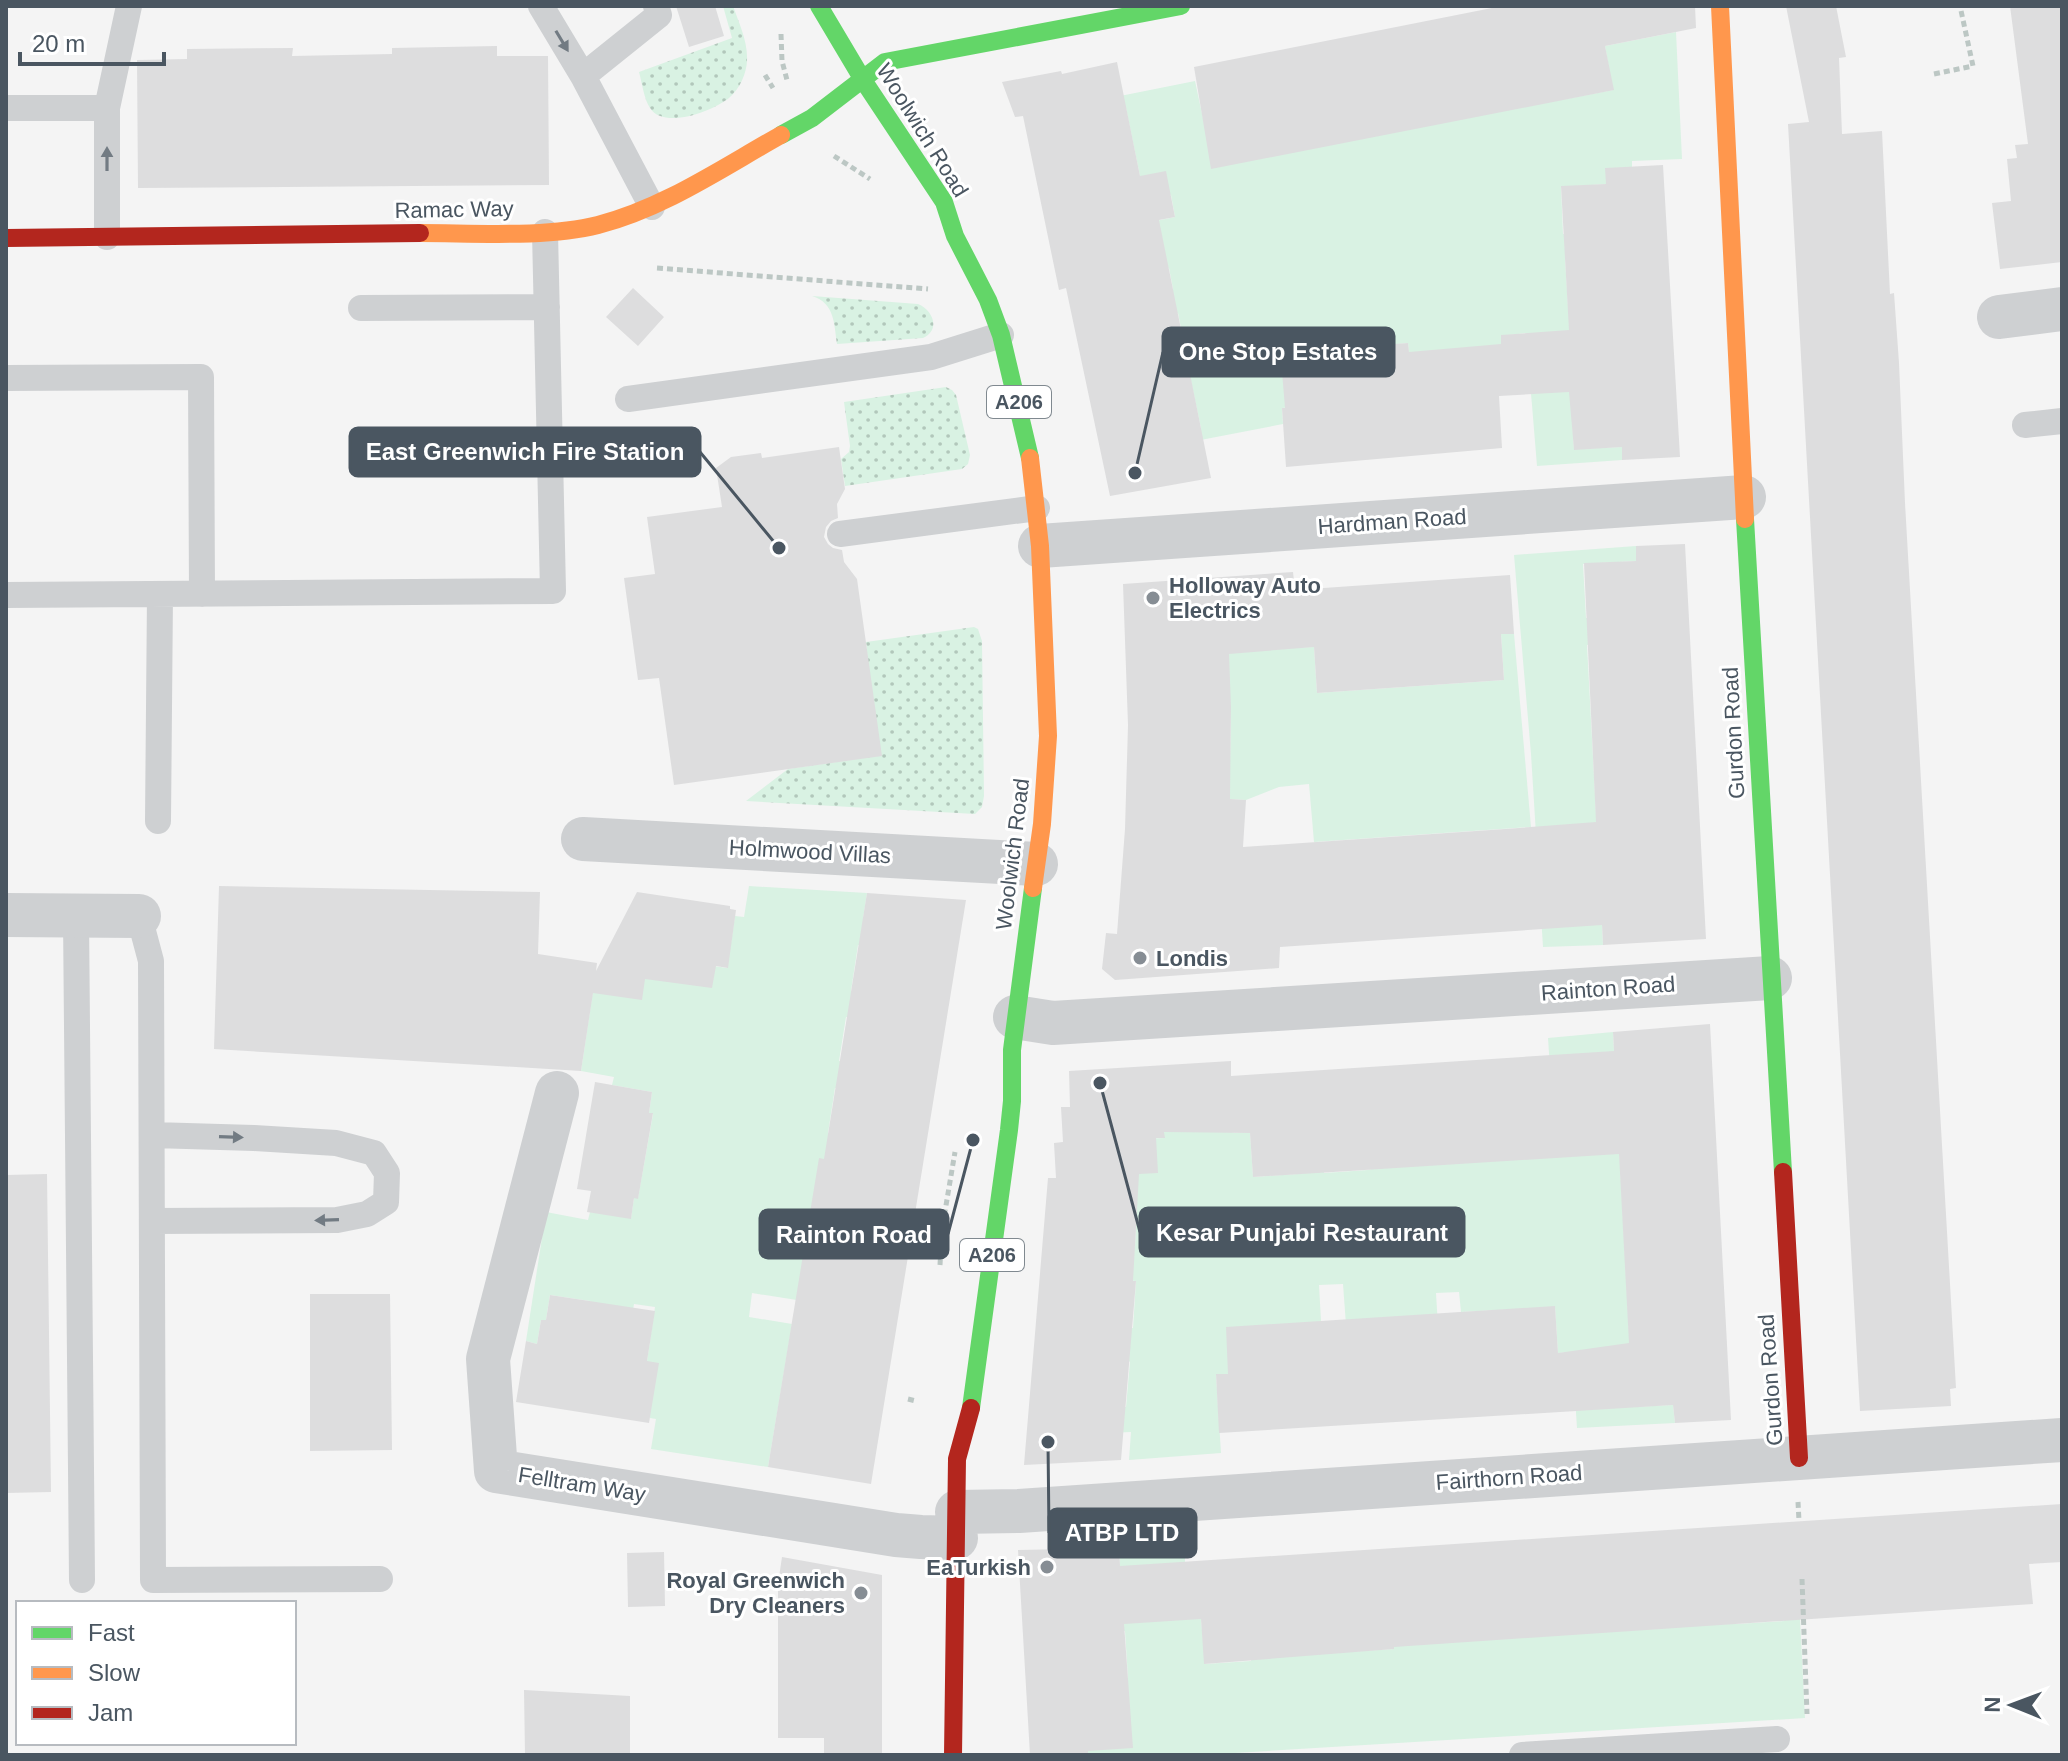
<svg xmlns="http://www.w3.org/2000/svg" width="2068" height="1761" font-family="Arial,sans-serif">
<defs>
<pattern id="grass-dots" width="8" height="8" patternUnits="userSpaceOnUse" patternTransform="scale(2)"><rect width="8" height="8" fill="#d9f2e3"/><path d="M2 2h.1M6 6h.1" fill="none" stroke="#b2c7bb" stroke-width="1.8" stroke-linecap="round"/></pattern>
</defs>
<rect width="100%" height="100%" fill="#f4f4f4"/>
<path fill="url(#grass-dots)" d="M723 6H733C739 23 748 42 747 60 747 73 739 90 729 98 713 111 664 130 650 108 644 99 642 83 639 72L732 38Z
M812 296 918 304C933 310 941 330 923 338L837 344C834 324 835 303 812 296Z
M946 387 952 390 956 395 970 455 968 464 962 469 845 486 841 459 849 452 850 446 844 402Z
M974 627 978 629 982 641 984 796 982 807 975 814 746 801 788 769 877 756 866 642Z"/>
<path fill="#d9f2e3" d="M1676 32 1682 159 1632 161V167L1606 184 1561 187 1563 234 1609 232 1565 258 1568 306 1613 303 1571 403 1574 449 1622 447V460L1537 466 1526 333 1501 336 1505 390 1413 397 1408 343 1387 345 1317 360 1315 332 1280 335 1296 407 1282 408 1283 424 1159 448 1201 428 1191 381 1143 368 1187 358 1178 313 1134 322 1173 289 1169 268 1106 231 1175 217 1171 195 1140 176 1126 108 1080 104 1195 81 1204 123 1566 99 1613 90 1605 46Z
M1636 546V561L1583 564 1586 618 1639 616 1641 642 1587 645 1603 945 1543 947 1531 754 1514 555Z
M1501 634H1514L1531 827 1314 842 1309 784 1279 787 1246 800 1229 799 1231 724 1228 650 1314 647 1317 693 1504 680Z
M749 886 867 893 863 919 905 922 899 951 858 945 851 991 892 998 888 1023 846 1017 839 1061 880 1068 876 1094 835 1088 828 1133 865 1165 819 1159 841 1307 752 1293 749 1317 792 1324 768 1467 651 1449 656 1419 650 1418 647 1361 655 1307 634 1304 629 1335 590 1301 550 1295 546 1320H541L537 1344 526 1341 546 1212 588 1220 590 1212 631 1218 634 1198H638L653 1114 649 1113 652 1092 612 1085 614 1077 581 1071 596 971 648 956 727 968 735 916 744 917Z
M1613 1032 1633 1407 1673 1405 1675 1423 1577 1428 1572 1352 1558 1353 1555 1307 1461 1312 1459 1292 1436 1293 1440 1360 1349 1366 1343 1284 1319 1285 1321 1321 1228 1374 1216 1375 1221 1453 1129 1460 1131 1432 1085 1434 1088 1405 1126 1407 1130 1362 1095 1326 1133 1328 1136 1281 1099 1278 1101 1245 1135 1247 1137 1202 1111 1140 1164 1138 1163 1114 1235 1133 1250 1132 1253 1177 1298 1174 1320 1127 1324 1173 1368 1170 1553 1114 1548 1038Z
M1185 1546V1562L1201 1619 1205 1664 1251 1661 1249 1615 1347 1652 1394 1649 1391 1606 1737 1624 1784 1621 1798 1579 1805 1718 1235 1753 1183 1755H1088L1084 1681 1128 1678 1125 1631 1080 1634 1120 1569 1119 1548Z"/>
<path fill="#ddddde" d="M676 6H715L724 36 689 47Z
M1502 6H1695L1696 28 1605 46 1614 90 1211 169 1194 67Z
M1786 6H1836L1846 57 1839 58 1842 134 1882 131 1890 294 1894 293 1899 363 1905 503 1956 1388 1950 1389 1951 1406 1860 1411 1788 124 1809 122Z
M2010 6H2062V262L2000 269 1992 203 2011 201 2007 159 2017 158 2015 145 2028 144Z
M497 46V56H548L549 185 138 188 137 60 187 59V49L293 48 292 56 392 54V48Z
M1117 62 1140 176 1166 171 1175 217 1159 220 1211 478 1110 496 1066 288 1059 290 1023 116 1015 117 1002 82 1061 71 1062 74Z
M1663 165 1680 457 1622 460V447L1574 450 1569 392 1499 396 1502 448 1286 467 1282 408H1285L1279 335 1315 332 1316 350 1408 343 1409 352 1501 344V335L1569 330 1561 186 1606 184 1605 168Z
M633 288 664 317 638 346 606 317Z
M839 447 845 489 837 504 838 518 831 521 826 527 824 537 828 544 833 548 842 550 844 562 857 579 882 756 674 785 659 678 638 680 624 578 655 574 647 517 722 507 716 468 731 457 761 453 762 458Z
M1685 544 1706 939 1603 945 1602 925 1280 947 1279 968 1115 980 1102 969 1106 933 1117 934 1125 829 1128 725 1123 584 1293 572 1295 590 1510 575 1514 634H1501L1504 680 1317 693 1314 647 1229 654 1231 707 1230 799 1246 800 1243 847 1505 829 1596 822 1584 563 1636 561V546Z
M219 886 540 892 538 954 597 963 596 971 637 892 730 906V909L736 910 728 968 716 966 712 988 645 979 642 1000 593 993 581 1071 214 1049Z
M867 893 966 900 871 1484 768 1467 819 1158 824 1159Z
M1710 1024 1731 1420 1675 1423 1673 1405 1219 1433 1216 1374H1228L1226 1327 1555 1306 1558 1353 1629 1343 1619 1154 1253 1177 1250 1133 1164 1132 1165 1138H1156L1158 1173 1139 1174 1133 1281H1136L1121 1460 1024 1465 1048 1178H1056L1054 1143 1063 1142 1061 1107H1070L1069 1071 1231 1061V1076L1614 1051 1613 1032Z
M595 1082 652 1092 649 1113H653L638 1199 634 1198 631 1219 587 1212 591 1191 577 1189Z
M47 1174 51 1492 6 1493V1175Z
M310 1294H390L392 1450 310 1451Z
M550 1295 655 1311 647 1361 659 1363 649 1423 516 1402 526 1341 537 1344 541 1320H546Z
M2062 1504V1562L2029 1564 2033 1604 1394 1647V1649L1204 1664 1201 1619 1124 1624 1133 1748 1088 1751V1755H1030L1018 1550 1119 1548 1120 1566Z
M664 1552 665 1606 628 1607 627 1553Z
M782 1557 882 1575V1755H824V1738H778V1584Z
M524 1690 630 1696V1755H525Z"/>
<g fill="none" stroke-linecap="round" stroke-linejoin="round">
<path stroke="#bcc7c4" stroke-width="5" stroke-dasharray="6 4" stroke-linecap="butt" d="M781 34 782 61 787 80
M1934 74 1973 66 1960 6
M765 75 773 88
M834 156 870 179
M657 268 928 289
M925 1227 934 1228
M940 1265 942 1229 955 1152
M908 1399 916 1401
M1798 1502 1799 1521
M1802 1579 1807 1714"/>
<path stroke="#ced0d2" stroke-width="26" d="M541 6 583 76 652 207
M583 76 659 15 656 6
M6 108H107
M107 237V108L129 6
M361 308 547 307
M6 378 201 377 202 594
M628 399 931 357 1001 335
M2025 425 2062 421
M840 534 1037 508
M6 595 553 591 545 232
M158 821 160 594
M76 916 82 1580
M139 916 151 961 153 1580 380 1579
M153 1135 254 1138 336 1143 374 1153 387 1173 386 1202 367 1214 337 1220 153 1221
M1522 1755 1777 1739"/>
<path stroke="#ced0d2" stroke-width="44" d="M1999 317 2062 309
M1040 546 1744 497
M583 839 1036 864
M6 915 139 916
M1015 1017 1053 1023 1770 978
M557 1093 488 1359 496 1471 896 1535 921 1537 956 1538
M957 1512 1019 1511 2062 1440"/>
<path stroke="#63d668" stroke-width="18" d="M819 6 863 80 944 202 955 236 988 300 1001 335 1030 458
M781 135 812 118 885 62 1181 6
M1745 519 1783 1172
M971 1408 1009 1130 1012 1101V1050L1033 888"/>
<path stroke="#ff974d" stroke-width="18" d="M1720 6 1745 519
M420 233C475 233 546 238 598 225 664 208 722 168 781 135
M1030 458 1040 546 1048 736 1042 824 1033 888"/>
<path stroke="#b3261e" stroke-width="18" d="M6 238 420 233
M1783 1172 1799 1458
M953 1755 957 1459 971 1408"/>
</g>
<defs><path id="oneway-solid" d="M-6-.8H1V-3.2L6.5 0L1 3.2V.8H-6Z" transform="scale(2)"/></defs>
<g fill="#727b83">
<use href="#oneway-solid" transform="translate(562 41) rotate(59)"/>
<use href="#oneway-solid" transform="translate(107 159) rotate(-90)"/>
<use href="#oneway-solid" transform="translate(231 1137) rotate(2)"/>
<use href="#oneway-solid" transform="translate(327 1220) rotate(178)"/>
</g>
<g fill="#868d94" stroke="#fff" stroke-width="3">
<circle cx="1153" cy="598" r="8"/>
<circle cx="1140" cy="958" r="8"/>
<circle cx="1047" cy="1567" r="8"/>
<circle cx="861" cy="1593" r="8"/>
</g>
<g text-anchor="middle" stroke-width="6" stroke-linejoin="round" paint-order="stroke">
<g fill="#fff" stroke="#808990" stroke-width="2">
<rect x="987" y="386" width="64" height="32" rx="6"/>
<rect x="960" y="1239" width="64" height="32" rx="6"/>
</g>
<g font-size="20" font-weight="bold" fill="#4a5661">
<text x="1019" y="409">A206</text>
<text x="992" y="1262">A206</text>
</g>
<g font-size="22" fill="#4a5661" stroke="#fff">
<text transform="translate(923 130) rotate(58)" y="8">Woolwich Road</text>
<text transform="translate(454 209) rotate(-1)" y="8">Ramac Way</text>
<text transform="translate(1392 521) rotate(-4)" y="8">Hardman Road</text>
<text transform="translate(1733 733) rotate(-93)" y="8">Gurdon Road</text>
<text transform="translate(810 851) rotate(3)" y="8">Holmwood Villas</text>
<text transform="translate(1012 854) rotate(-83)" y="8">Woolwich Road</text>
<text transform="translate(1608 988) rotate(-4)" y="8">Rainton Road</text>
<text transform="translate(1770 1380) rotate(-94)" y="8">Gurdon Road</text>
<text transform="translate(1509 1477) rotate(-4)" y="8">Fairthorn Road</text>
<text transform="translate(582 1484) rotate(9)" y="8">Felltram Way</text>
</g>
<g font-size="22" font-weight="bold" fill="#4a5661" stroke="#fff" text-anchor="start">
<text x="1169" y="593">Holloway Auto<tspan x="1169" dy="25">Electrics</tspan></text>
<text x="1156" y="966">Londis</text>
<text x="1031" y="1575" text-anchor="end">EaTurkish</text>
<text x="845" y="1588" text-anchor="end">Royal Greenwich<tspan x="845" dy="25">Dry Cleaners</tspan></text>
</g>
</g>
<path fill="none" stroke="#4a5661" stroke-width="3" d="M1135 473L1163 352M779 548L700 452M1100 1083L1140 1232M973 1140L948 1234M1048 1442L1049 1533"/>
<g fill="#4a5661" stroke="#fff" stroke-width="3">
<circle cx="1135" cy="473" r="8"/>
<circle cx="779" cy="548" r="8"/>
<circle cx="1100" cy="1083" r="8"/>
<circle cx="973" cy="1140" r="8"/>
<circle cx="1048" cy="1442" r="8"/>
</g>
<g fill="#4a5661" stroke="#4a5661" stroke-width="3">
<rect x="1163" y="328" width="231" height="48" rx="8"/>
<rect x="350" y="428" width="350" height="48" rx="8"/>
<rect x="1140" y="1208" width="324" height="48" rx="8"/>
<rect x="760" y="1210" width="188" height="48" rx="8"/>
<rect x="1049" y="1509" width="147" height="48" rx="8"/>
</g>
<g font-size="24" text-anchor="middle" font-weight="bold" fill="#fff">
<text x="1278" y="360">One Stop Estates</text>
<text x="525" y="460">East Greenwich Fire Station</text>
<text x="1302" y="1241">Kesar Punjabi Restaurant</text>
<text x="854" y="1243">Rainton Road</text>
<text x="1122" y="1541">ATBP LTD</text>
</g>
<rect width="2068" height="1761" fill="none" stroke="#4a5661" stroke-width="16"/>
<rect x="16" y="1601" width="280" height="144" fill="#ffffff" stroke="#b7bbc0" stroke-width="2"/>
<rect x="32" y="1627" width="40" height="12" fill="#63d668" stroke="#b7bbc0" stroke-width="2"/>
<text x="88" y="1641" font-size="24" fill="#4a5661">Fast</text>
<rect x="32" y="1667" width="40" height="12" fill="#ff974d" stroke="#b7bbc0" stroke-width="2"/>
<text x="88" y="1681" font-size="24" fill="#4a5661">Slow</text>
<rect x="32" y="1707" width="40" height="12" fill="#b3261e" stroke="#b7bbc0" stroke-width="2"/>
<text x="88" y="1721" font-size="24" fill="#4a5661">Jam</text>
<g transform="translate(2012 1705) rotate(271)" stroke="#ffffff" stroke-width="6" paint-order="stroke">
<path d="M0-6L14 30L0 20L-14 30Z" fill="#4a5661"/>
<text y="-12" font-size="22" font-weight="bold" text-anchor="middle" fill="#4a5661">N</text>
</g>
<path d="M20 52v12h144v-12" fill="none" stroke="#4a5661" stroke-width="4"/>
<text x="32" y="52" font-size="24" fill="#4a5661" stroke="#ffffff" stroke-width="6" paint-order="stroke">20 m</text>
</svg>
